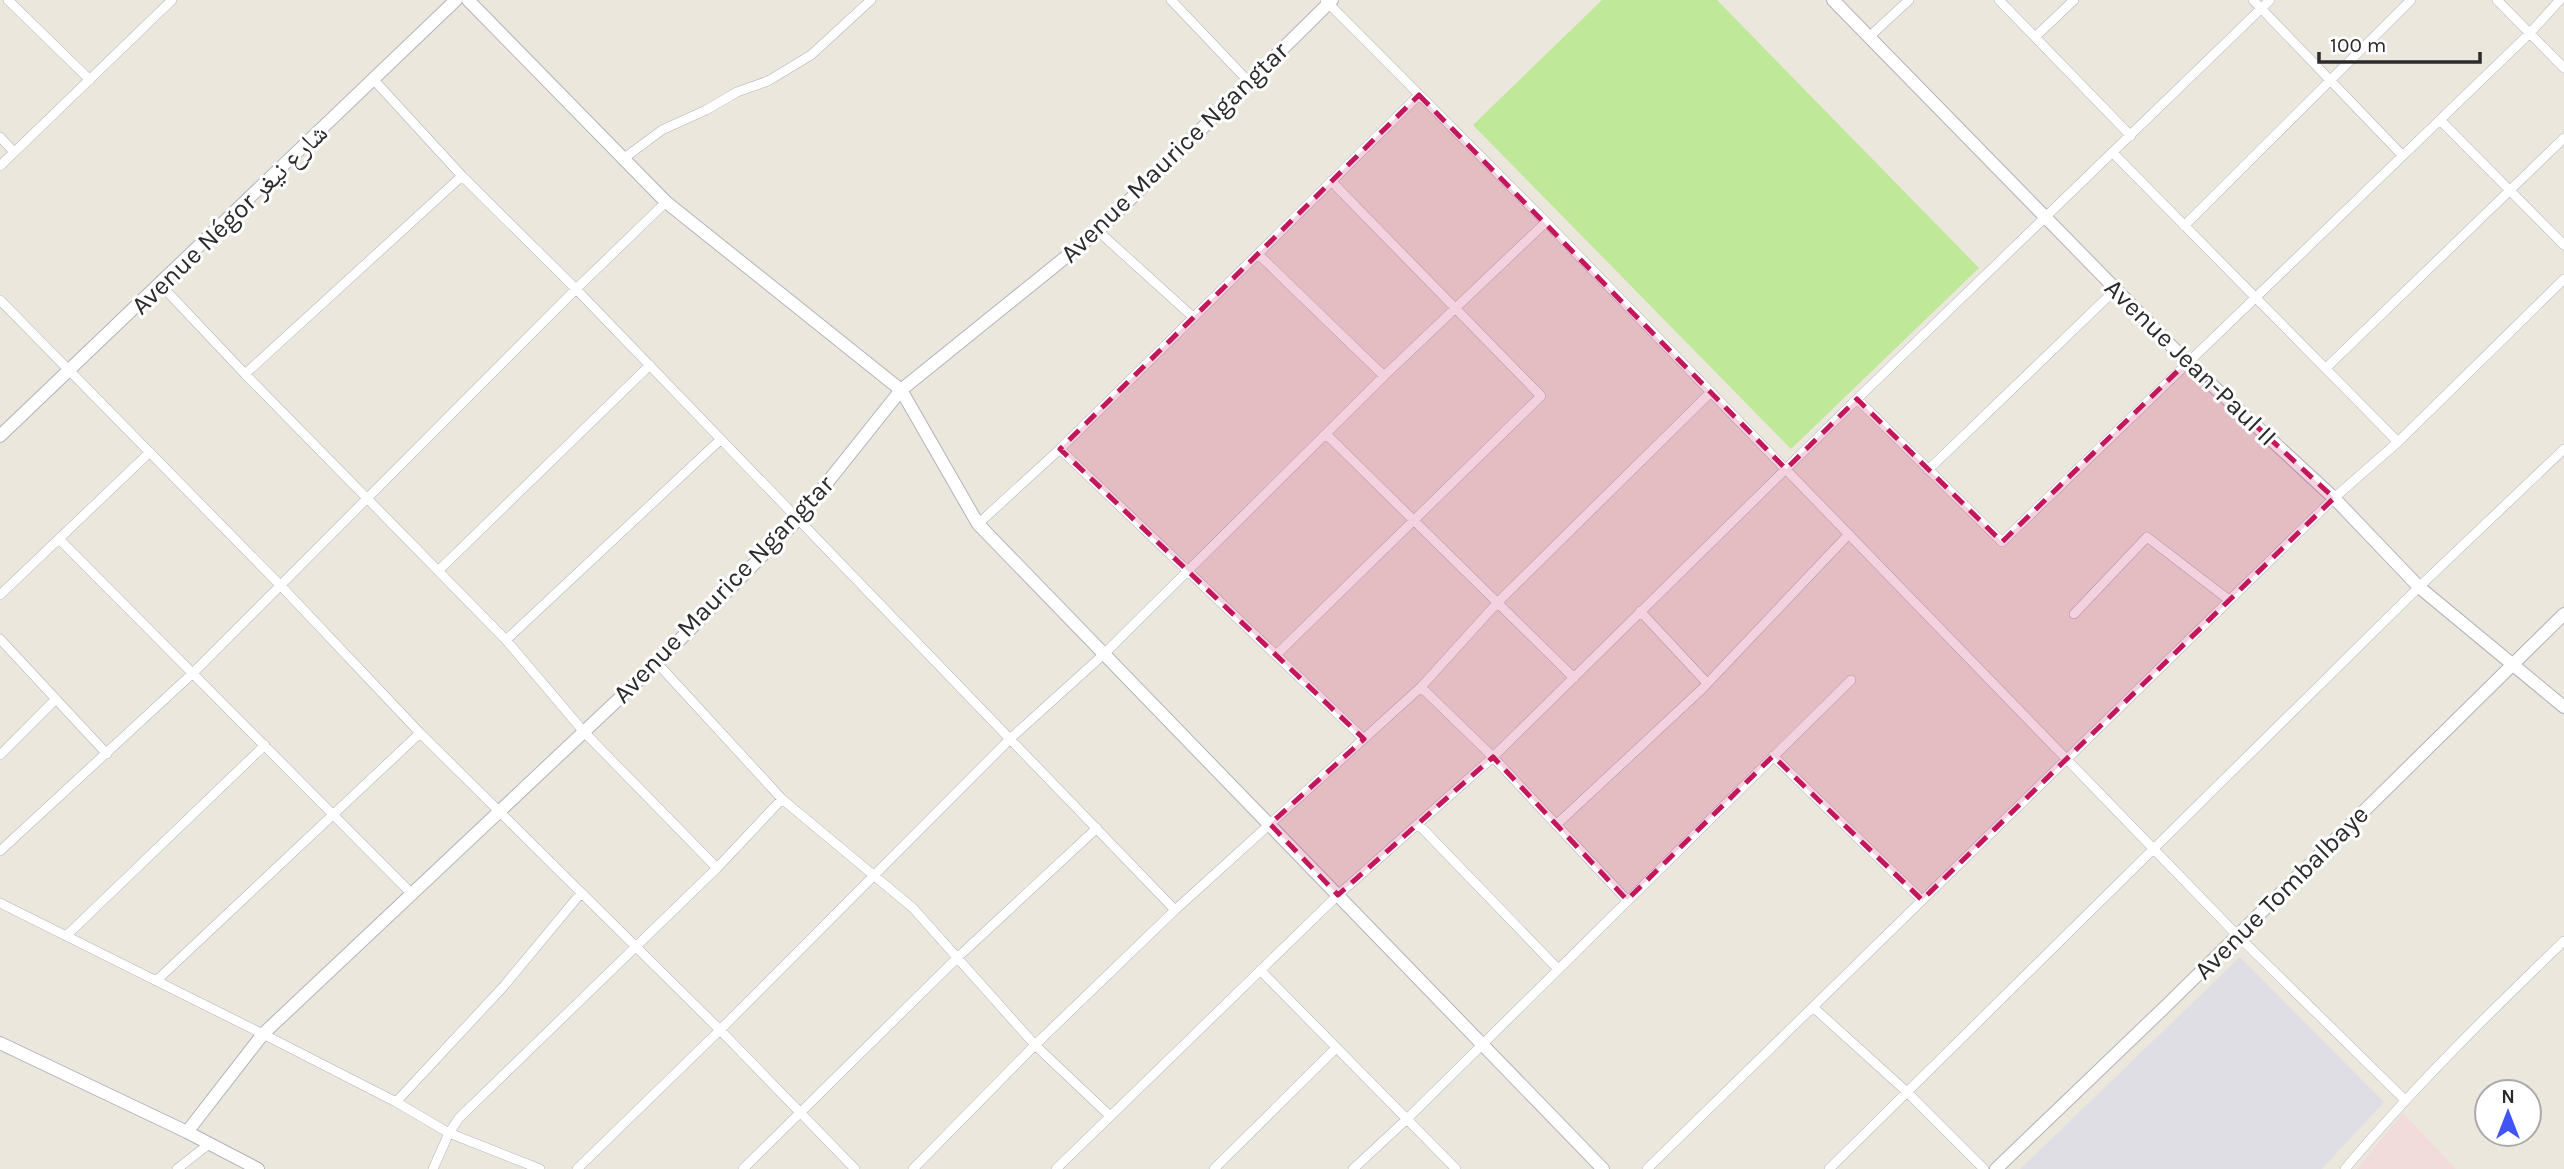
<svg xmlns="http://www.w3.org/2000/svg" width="2564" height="1169" font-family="Karla,'Noto Naskh Arabic',sans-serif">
<rect width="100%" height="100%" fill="#ece7dd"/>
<path fill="#e0dee5" d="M2240 957 2384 1102 2322 1169H2020Z"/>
<path fill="#f2dcdb" d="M2403 1113 2456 1169H2357Z"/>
<path fill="#bfe898" d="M1602 0H1717L1979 268 1791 449 1473 125Z"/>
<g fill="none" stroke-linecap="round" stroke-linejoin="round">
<defs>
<path id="street" d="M8 0 90 80
M1171 0 1249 82
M1325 0 1546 222 2237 935 2405 1100
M1999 0 2131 136
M2253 0 2402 155
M2497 0 2564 68
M1869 37 1909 0
M2035 37 2074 0
M374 80 462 176 576 289 1175 910
M2440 120 2564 245
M0 137 14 152
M2113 153 2398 442
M623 159 662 130 706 110 737 92 768 81 811 55 871 0
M0 166 172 0
M2184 226 2411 0
M1098 231 1193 317
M1258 254 1384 376
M160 284 245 374 462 176
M0 300 281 586 420 733 720 1030 855 1169
M2326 368 2564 138
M245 374 506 640 584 732 717 868
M1857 399 2002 542 2530 33 2560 0
M1326 434 1574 678
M1060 449 1364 739
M1928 470 2116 289
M978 524 1060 449 1419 95
M59 539 411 893
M439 570 650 365
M0 595 150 452
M1640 611 1707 683
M2074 614 2147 537 2229 600
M0 639 107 754
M506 640 721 439
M1276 655 1541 396 1331 181
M657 663 782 799 913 908 1035 1045 1109 1115
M1421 687 1493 757 1627 900
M0 755 56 699
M1773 756 1922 900
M1419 825 1558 969
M1556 825 1702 689 1849 534
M0 851 193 673 576 289 666 202
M0 903 263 1034 396 1102 449 1133 540 1169
M66 936 265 745
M1260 970 1456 1169
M156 981 420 733
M1813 1007 1907 1092 1984 1169
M396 1102 503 987 581 893
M177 1169 209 1144
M433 1169 449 1133 459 1118 717 868 782 799
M577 1169 720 1030 1011 738 1104 654 1384 376 1546 222
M743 1169 957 958 1097 828
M913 1169 1035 1045 1175 910 1421 687 1498 602 1711 392
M1056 1169 1338 895 1493 757 1857 399 2270 0
M1214 1169 1336 1048
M1353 1169 1407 1119 1851 680
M1647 1169 2334 498 2398 442 2564 279
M1829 1169 2419 587 2564 449
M2345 1169C2413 1088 2488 1014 2564 941"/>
<path id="secondary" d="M468 0 666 202 901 390 978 524 1603 1169
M1833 0 2187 362 2334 498 2419 587 2564 707
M0 436 456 0
M0 1043 187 1132 258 1169
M187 1132 263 1034 657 663 799 518 901 390 1098 231 1332 0
M1996 1169 2168 1004 2564 614"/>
</defs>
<use href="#street" stroke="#b1b2be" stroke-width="10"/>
<use href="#secondary" stroke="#b1b2be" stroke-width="14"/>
<use href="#street" stroke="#fff" stroke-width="9"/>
<use href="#secondary" stroke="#fff" stroke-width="12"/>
</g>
<path fill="#c2185b" fill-opacity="0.2" stroke="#c2185b" stroke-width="5" stroke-dasharray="14 9" stroke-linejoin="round" d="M1419 95 1786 469 1857 399 2002 542 2187 362 2334 498 1922 900 1773 756 1627 900 1493 757 1338 895 1270 824 1364 739 1060 449Z"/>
<g text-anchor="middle" stroke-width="6" stroke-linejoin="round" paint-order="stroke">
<g font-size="26" fill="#2b2b2b" stroke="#fff">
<text transform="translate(1174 152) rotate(-44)" y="9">Avenue Maurice Ngangtar</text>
<text transform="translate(229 219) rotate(-44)" y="9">Avenue Négor شارع نيغر</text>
<text transform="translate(2191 362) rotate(44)" y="9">Avenue Jean-Paul II</text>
<text transform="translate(723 589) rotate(-46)" y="9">Avenue Maurice Ngangtar</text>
<text transform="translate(2281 892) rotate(-45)" y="9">Avenue Tombalbaye</text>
</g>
</g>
<g transform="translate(2508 1113)"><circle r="33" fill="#ffffff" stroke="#aaaaaa" stroke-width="2"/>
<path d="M0-5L12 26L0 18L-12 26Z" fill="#4354f4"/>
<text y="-10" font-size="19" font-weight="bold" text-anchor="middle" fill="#2b2b2b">N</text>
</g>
<path d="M2319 52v10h161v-10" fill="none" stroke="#2b2b2b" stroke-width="3.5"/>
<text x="2330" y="52" font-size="21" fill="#2b2b2b" stroke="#ffffff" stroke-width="5" paint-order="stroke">100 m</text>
</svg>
